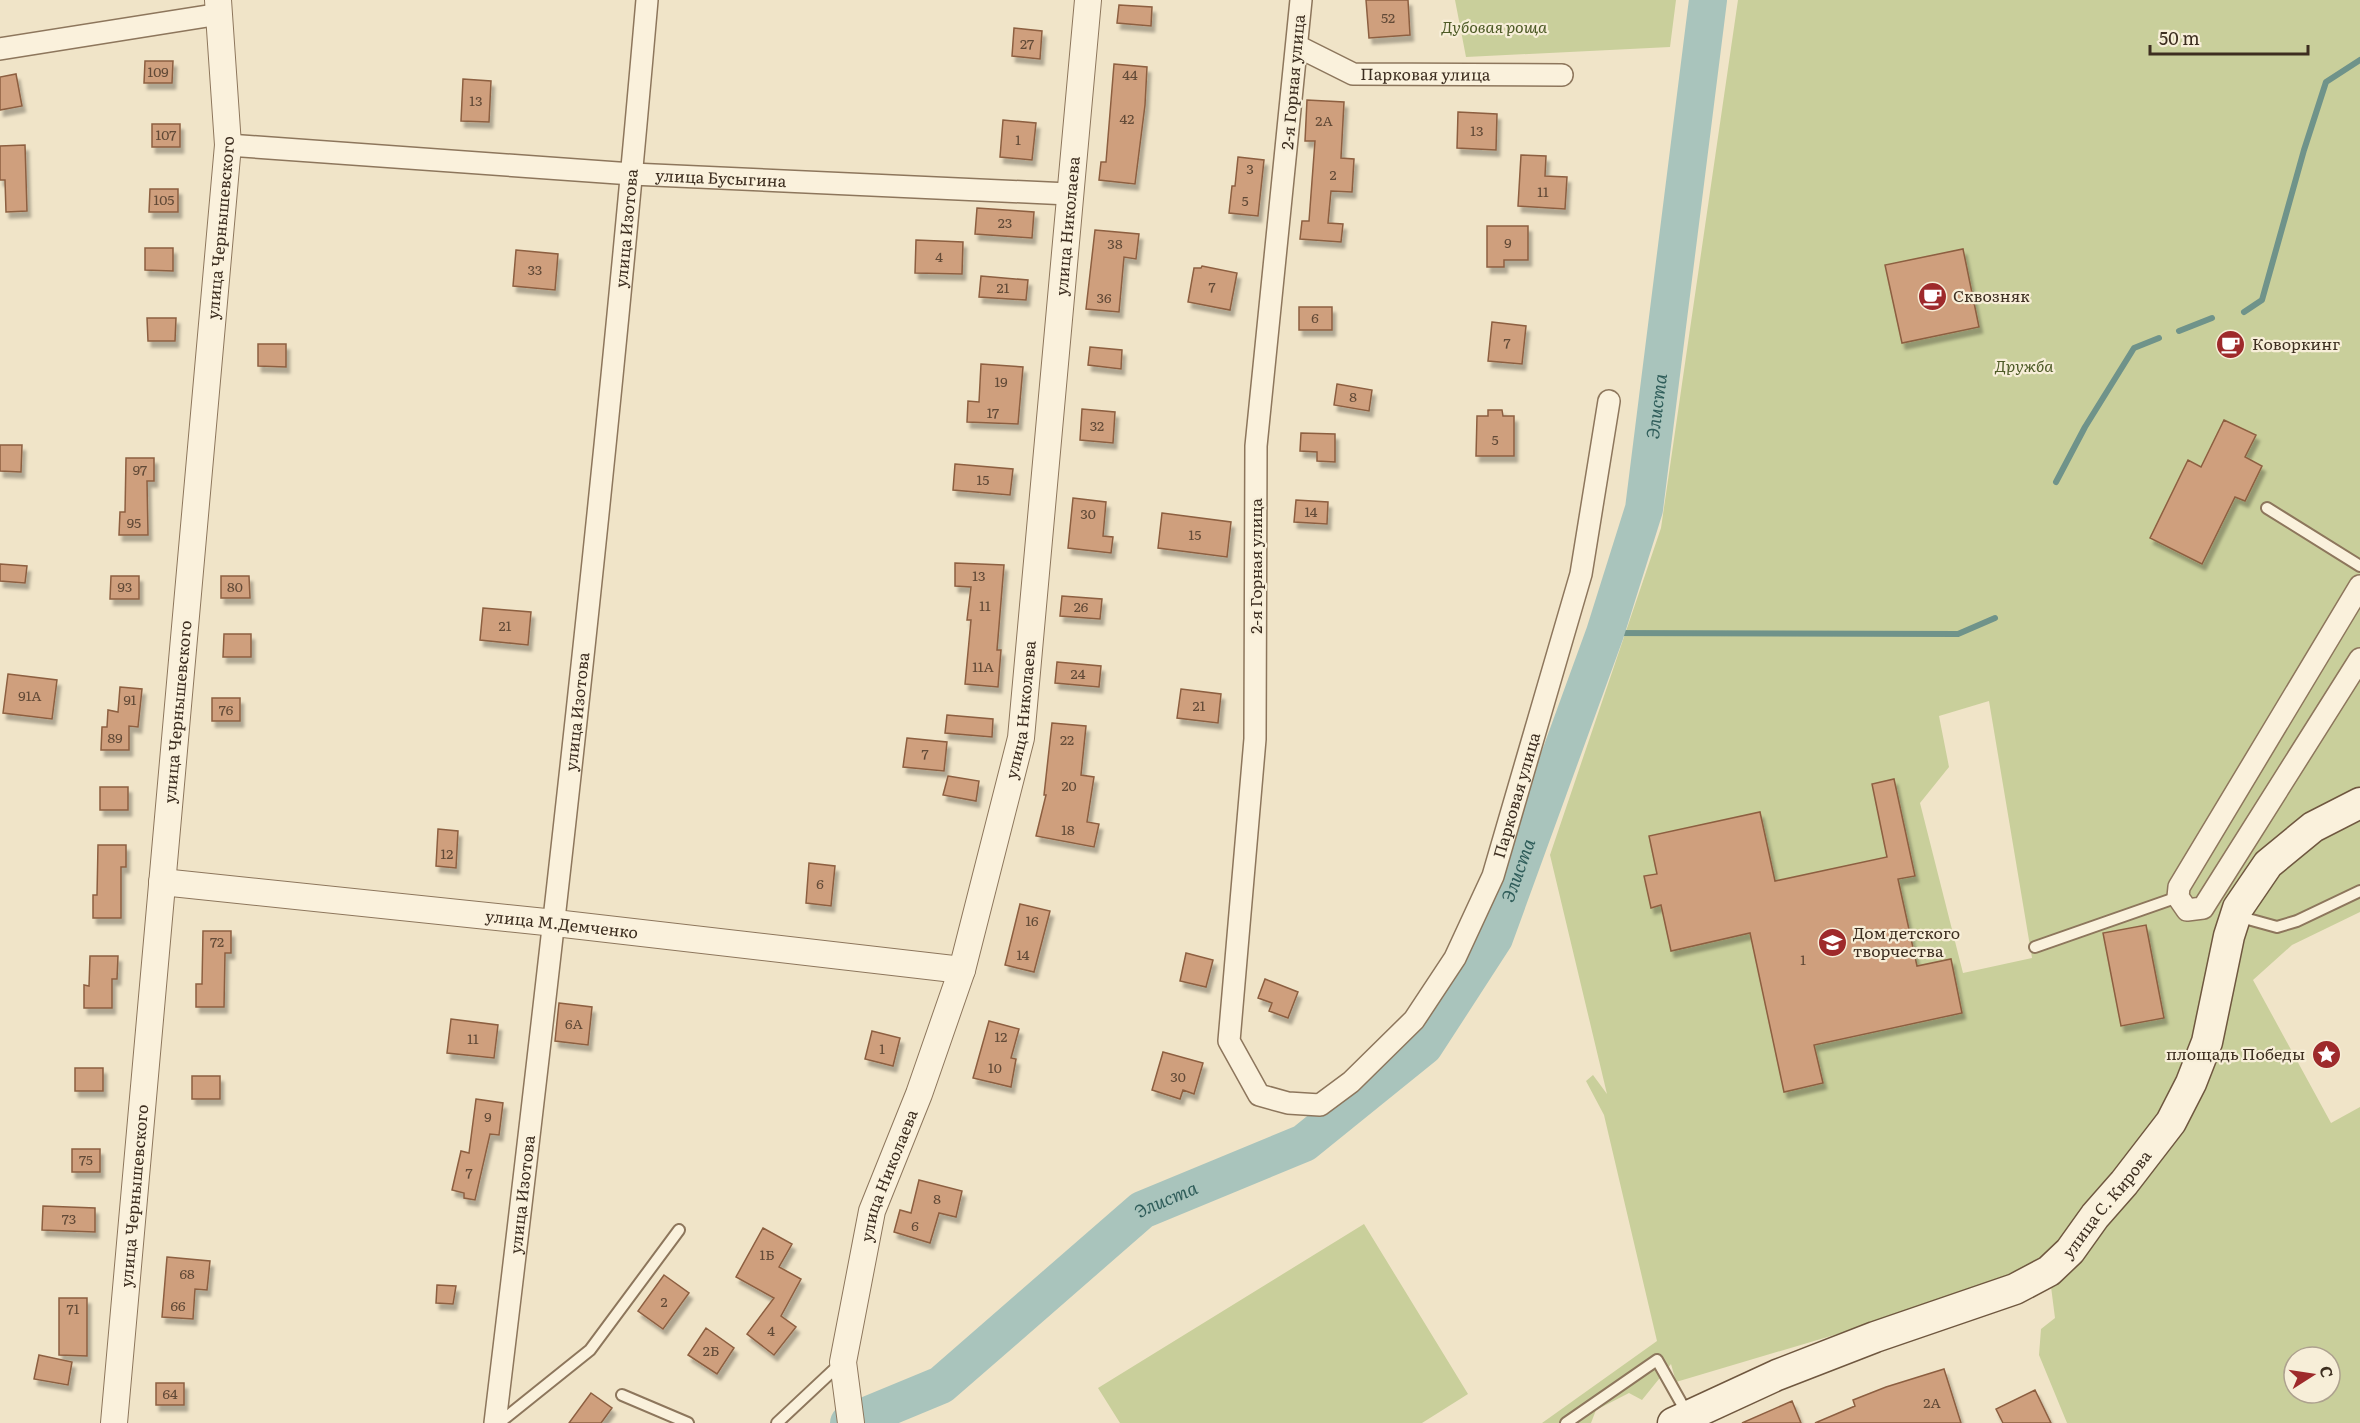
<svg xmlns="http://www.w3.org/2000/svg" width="2360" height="1423" font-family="Literata,serif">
<defs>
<filter id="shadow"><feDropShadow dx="3.5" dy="6" stdDeviation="1.5" flood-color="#0004"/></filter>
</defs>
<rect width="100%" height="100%" fill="#f0e4c8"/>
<path fill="#c9cf9b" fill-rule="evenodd" d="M1455 0H1676L1670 47 1466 57Z
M1738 0H2360V912L2292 945 2253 980 2331 1123 2360 1107V1423H2067L2039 1355 2041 1329 2055 1318 2049 1271 1676 1382 1671 1364 1642 1400 1629 1393 1596 1410 1591 1423H1542L1657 1341 1604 1115 1586 1081 1593 1075 1607 1094 1550 855 1661 528ZM1989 701 2032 958 1963 973 1920 803 1949 767 1939 716ZM1894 779 1915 875 1898 879 1917 966 1950 959 1962 1012 1814 1045 1823 1083 1784 1092 1750 933 1671 951 1661 905 1652 908 1645 876 1657 874 1649 837 1760 812 1775 881 1887 857 1872 785ZM2294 1357H2330V1393H2294Z
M1364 1224 1468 1394 1422 1423H1120L1098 1388Z"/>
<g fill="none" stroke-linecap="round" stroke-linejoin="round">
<path stroke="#6f938a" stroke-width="6" d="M2244 312 2262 300 2304 150 2326 82 2360 60
M2179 331 2212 318
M2056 482 2085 427 2134 348 2159 338
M1605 633 1958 634 1995 618"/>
<path stroke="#a9c4bc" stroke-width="38" id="s1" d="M849 1423 941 1385 1142 1210 1304 1143 1424 1046 1494 938 1605 633 1644 509 1708 0"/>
</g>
<path fill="#cf9f7d" stroke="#8d5f41" stroke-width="1.5" filter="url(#shadow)" d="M1366 0H1408L1410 35 1369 38Z
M1119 5 1152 7 1151 26 1117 23Z
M1014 28 1042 31 1040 59 1012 56Z
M145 61H173L172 83H144Z
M1114 64 1147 67 1145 105 1135 184 1099 180 1101 162H1106Z
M16 74 22 106 0 110V77Z
M463 79 491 81 489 122 461 121Z
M1307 100 1344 102 1341 158 1354 159 1352 192 1331 191 1328 223 1343 224 1341 242 1300 239 1302 221H1309L1315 141H1305Z
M1458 112 1497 114 1496 150 1457 148Z
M1003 120 1036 123 1032 160 1000 157Z
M152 124H180V147H152Z
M25 145 27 211 6 212 5 180H0V146Z
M1521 155 1546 156 1545 176 1567 177 1565 209 1518 206Z
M1238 157 1264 160 1258 216 1229 213 1232 186H1235Z
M150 189H178V212H149Z
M977 208 1034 212 1032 238 975 234Z
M1487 226H1528V260H1504V267H1487Z
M1095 230 1139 234 1136 259 1124 257 1119 312 1086 309Z
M916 240 963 242 962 274 915 273Z
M145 248H173V271L145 270Z
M1963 249 1979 327 1902 343 1885 265Z
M516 250 558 254 555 290 513 286Z
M1202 266 1237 273 1230 310 1188 302 1194 268H1201Z
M981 276 1028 280 1026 300 979 297Z
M1299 307H1332V330H1299Z
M147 318H176L175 341H148Z
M1492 322 1526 326 1522 364 1488 361Z
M258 344H286V367L258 366Z
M1090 347 1122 350 1121 369 1088 365Z
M981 364 1023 367 1018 424 967 422 968 401 979 402Z
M1337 384 1372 390 1369 411 1334 405Z
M1082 409 1115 412 1113 443 1080 440Z
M1488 410H1502L1503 416H1514V456H1476L1477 416H1488Z
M2224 420 2256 435 2245 457 2262 466 2245 501 2235 497 2202 564 2150 538 2188 460 2201 467Z
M1301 433 1335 434V462L1317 461V452L1300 451Z
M0 445H22L21 472 0 471Z
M126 458H154V481H147L148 535H119L120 512H125Z
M955 464 1013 469 1010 495 953 490Z
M1073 498 1106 502 1103 536 1113 537 1111 553 1068 548Z
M1296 500 1328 502 1327 524 1294 522Z
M1162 513 1231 522 1227 557 1158 548Z
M955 563 1004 565 997 650H1001L998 687 965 684 971 620H967L971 587 955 586Z
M0 564 27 566 25 583 0 581Z
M111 576H139V599H110Z
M221 576H249L250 598H221Z
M1062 596 1102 599 1100 619 1060 616Z
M483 608 531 612 528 645 480 640Z
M224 634H251V657H223Z
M1057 662 1101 666 1099 687 1055 683Z
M8 674 57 680 52 719 3 713Z
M120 687 142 689 138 727 129 726V750H101L102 727H107L108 710 118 712Z
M1181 689 1221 694 1218 723 1177 718Z
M212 698H240V721H212Z
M947 715 993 719 992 737 945 733Z
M1052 723 1086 726 1081 775 1094 777 1087 822 1099 824 1094 847 1036 836 1046 795H1044Z
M907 738 947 742 944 771 903 767Z
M948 776 979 781 976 801 943 795Z
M1894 779 1915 876 1898 879 1917 966 1951 959 1962 1013 1814 1045 1823 1083 1784 1092 1750 933 1671 951 1661 905 1651 908 1644 876 1657 874 1649 836 1760 812 1775 881 1887 857 1872 784Z
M100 787H128V810H100Z
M438 829 458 831 456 868 436 866Z
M98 845H126V867H121V918H93V895H97Z
M809 863 835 866 831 906 806 903Z
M1020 904 1050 911 1034 972 1005 965Z
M2146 925 2164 1018 2121 1026 2103 933Z
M203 931H231V953H225L224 1007H196V984H202Z
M1186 953 1213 960 1206 987 1180 981Z
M90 956H118L117 979H112V1008H84V985L89 986Z
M1265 979 1298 992 1288 1018 1269 1011 1272 1003 1258 998Z
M559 1003 592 1007 588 1045 555 1041Z
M451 1019 498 1025 494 1058 447 1053Z
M989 1021 1019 1029 1011 1058 1016 1059 1011 1087 973 1078Z
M872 1031 900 1038 893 1066 865 1059Z
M1163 1052 1203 1063 1194 1094 1183 1090 1180 1099 1152 1090Z
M75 1068H103V1091H75Z
M192 1076H220V1099H192Z
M476 1099 503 1103 499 1135 490 1134 475 1200 464 1198V1193L452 1190 461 1151 469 1153Z
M72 1149H100V1172H72Z
M919 1180 962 1191 956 1217 939 1213 930 1243 894 1232 900 1210 911 1213Z
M43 1206 95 1208V1232L42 1230Z
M763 1228 792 1244 779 1267 801 1279 781 1316 796 1327 774 1355 747 1334 774 1298 736 1277Z
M167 1257 210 1261 207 1290 195 1289 193 1319 162 1317Z
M664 1275 689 1293 663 1329 638 1311Z
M437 1285 456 1286 453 1304 436 1303Z
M59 1298H87V1356L59 1355Z
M706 1328 734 1348 717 1374 688 1355Z
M39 1355 72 1362 68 1385 34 1379Z
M1944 1369 1961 1423H1815L1855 1406 1853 1400 1886 1387Z
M156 1383H184V1405H156Z
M2035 1390 2051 1423H2003L1996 1409Z
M591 1393 612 1408 601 1423H569Z
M1792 1401 1801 1423H1742Z"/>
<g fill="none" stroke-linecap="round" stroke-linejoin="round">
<defs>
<path id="service" d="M2267 508 2360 566
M2237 916 2277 927 2297 921 2360 891
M2035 947 2178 897
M622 1395 688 1423
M499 1423 590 1350 679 1230
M777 1423 840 1364
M1566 1423 1657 1360 1688 1415"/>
<g id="minor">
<path id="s2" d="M1301 0 1256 446 1255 739 1229 1041 1259 1095 1288 1103 1320 1105 1351 1082 1414 1020 1455 958 1493 876 1581 574 1609 401"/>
<path id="s3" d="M1297 46 1353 74 1562 75"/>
<path d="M0 49 220 14"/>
<path id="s4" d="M228 145 632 174 1069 194"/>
<path d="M2360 586 2179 887 2178 897 2187 910 2203 908 2360 659"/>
<path id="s5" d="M495 1423C552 949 606 475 647 0"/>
</g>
<g id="tertiary">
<path id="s6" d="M162 882 555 923 962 970"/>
<path id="s7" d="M114 1423 228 145 218 0"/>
<path id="s8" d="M851 1423 843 1362 872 1211 919 1094 962 970 1021 738 1088 0"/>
</g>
<g id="secondary">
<path id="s9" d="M1673 1423 1777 1375 1875 1337 2015 1289 2049 1271 2070 1251 2095 1216 2124 1183 2171 1122 2191 1083 2207 1042 2229 936 2238 908 2268 864 2313 827 2360 803"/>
</g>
</defs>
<use href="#service" stroke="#8d765c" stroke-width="14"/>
<use href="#minor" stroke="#8d765c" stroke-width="24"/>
<use href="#tertiary" stroke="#8d765c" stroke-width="28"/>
<use href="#secondary" stroke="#6f573f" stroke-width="33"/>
<use href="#service" stroke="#faf1dc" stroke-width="10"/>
<use href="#minor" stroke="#faf1dc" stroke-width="21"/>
<use href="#tertiary" stroke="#faf1dc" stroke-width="26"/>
<use href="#secondary" stroke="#faf1dc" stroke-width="30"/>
</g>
<defs>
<symbol id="cafe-disc" viewBox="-11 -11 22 22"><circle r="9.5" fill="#9e2a2b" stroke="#f7eed8"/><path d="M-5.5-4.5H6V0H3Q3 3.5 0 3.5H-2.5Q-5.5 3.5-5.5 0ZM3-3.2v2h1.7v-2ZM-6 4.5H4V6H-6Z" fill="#fff"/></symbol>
<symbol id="school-disc" viewBox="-11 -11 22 22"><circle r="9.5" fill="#9e2a2b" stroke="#f7eed8"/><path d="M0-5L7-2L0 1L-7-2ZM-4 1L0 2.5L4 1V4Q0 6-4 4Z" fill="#fff"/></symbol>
<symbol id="sight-disc" viewBox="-11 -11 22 22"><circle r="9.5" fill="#9e2a2b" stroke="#f7eed8"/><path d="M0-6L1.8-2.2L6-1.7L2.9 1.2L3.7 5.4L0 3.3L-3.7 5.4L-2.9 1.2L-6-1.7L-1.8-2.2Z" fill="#fff"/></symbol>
</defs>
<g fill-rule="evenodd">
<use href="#cafe-disc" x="1916" y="280" width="33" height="33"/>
<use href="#cafe-disc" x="2214" y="328" width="33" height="33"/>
<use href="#school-disc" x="1816" y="926" width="33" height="33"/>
<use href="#sight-disc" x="2310" y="1038" width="33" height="33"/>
</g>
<g text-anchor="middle" stroke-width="4.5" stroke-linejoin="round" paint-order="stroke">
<g font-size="14" fill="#624a37">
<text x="1388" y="23">52</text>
<text x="1027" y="49">27</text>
<text x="158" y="77">109</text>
<text x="1130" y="80">44</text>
<text x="476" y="106">13</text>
<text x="1127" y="124">42</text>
<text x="1324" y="126">2А</text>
<text x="1477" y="136">13</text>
<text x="166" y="140">107</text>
<text x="1018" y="145">1</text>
<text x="1250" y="174">3</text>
<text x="1333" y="180">2</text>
<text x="1543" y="197">11</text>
<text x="164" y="205">105</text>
<text x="1245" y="206">5</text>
<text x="1005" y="228">23</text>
<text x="1508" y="248">9</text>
<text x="1115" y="249">38</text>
<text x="939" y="262">4</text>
<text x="535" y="275">33</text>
<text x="1212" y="292">7</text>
<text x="1003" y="293">21</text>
<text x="1104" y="303">36</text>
<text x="1315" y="323">6</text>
<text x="1507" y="348">7</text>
<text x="1001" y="387">19</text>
<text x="1353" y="402">8</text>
<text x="993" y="418">17</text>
<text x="1097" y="431">32</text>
<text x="1495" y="445">5</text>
<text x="140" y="475">97</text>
<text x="983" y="485">15</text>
<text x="1311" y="517">14</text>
<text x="1088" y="519">30</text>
<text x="134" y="528">95</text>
<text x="1195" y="540">15</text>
<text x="979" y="581">13</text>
<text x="125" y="592">93</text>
<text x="235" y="592">80</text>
<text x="985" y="611">11</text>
<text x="1081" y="612">26</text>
<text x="505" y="631">21</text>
<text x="983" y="672">11А</text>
<text x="1078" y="679">24</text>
<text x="30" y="701">91А</text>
<text x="130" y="705">91</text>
<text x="1199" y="711">21</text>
<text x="226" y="715">76</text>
<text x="115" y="743">89</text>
<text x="1067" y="745">22</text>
<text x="925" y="759">7</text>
<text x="1069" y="791">20</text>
<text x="1068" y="835">18</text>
<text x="447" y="859">12</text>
<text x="820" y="889">6</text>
<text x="1032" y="926">16</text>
<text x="217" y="947">72</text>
<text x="1023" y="960">14</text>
<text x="1803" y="965">1</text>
<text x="574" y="1029">6А</text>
<text x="1001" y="1042">12</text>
<text x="473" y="1044">11</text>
<text x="882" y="1054">1</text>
<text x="995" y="1073">10</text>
<text x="1178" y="1082">30</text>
<text x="488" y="1122">9</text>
<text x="86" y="1165">75</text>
<text x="469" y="1178">7</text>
<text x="937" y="1204">8</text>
<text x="69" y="1224">73</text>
<text x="915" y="1231">6</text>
<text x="767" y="1260">1Б</text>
<text x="187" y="1279">68</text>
<text x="664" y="1307">2</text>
<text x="178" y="1311">66</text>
<text x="73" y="1314">71</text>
<text x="771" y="1336">4</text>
<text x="711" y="1356">2Б</text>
<text x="170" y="1399">64</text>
<text x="1932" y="1408">2А</text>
</g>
<g font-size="16" font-style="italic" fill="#4d5a26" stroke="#f7eed8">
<text x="1494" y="33">Дубовая роща</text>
<text x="2024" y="372">Дружба</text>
</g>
<g font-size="16" fill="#3d2e20" stroke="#f7eed8">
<text dy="6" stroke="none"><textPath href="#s3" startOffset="135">Парковая улица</textPath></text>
<text transform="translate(1293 82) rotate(-85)" y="6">2-я Горная улица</text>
<text dy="6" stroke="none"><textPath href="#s4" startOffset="494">улица Бусыгина</textPath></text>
<text dy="6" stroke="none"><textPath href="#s8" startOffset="1226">улица Николаева</textPath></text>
<text dy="6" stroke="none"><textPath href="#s7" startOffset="1200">улица Чернышевского</textPath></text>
<text dy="6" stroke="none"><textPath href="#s5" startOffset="1202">улица Изотова</textPath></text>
<text transform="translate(1256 566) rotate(-90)" y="6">2-я Горная улица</text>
<text dy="6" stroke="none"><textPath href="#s8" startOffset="740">улица Николаева</textPath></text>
<text dy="6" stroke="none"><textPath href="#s7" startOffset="714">улица Чернышевского</textPath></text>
<text dy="6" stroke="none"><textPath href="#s5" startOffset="716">улица Изотова</textPath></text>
<text dy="6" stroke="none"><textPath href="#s2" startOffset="1544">Парковая улица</textPath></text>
<text dy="6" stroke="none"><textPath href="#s6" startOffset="402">улица М.Демченко</textPath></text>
<text dy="6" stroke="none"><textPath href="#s8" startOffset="254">улица Николаева</textPath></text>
<text dy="6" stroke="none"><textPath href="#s5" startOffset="230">улица Изотова</textPath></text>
<text dy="6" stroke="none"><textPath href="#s7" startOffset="228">улица Чернышевского</textPath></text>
<text dy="6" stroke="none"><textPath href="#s9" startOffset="495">улица С. Кирова</textPath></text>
</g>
<g font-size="16" fill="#3d2e20" stroke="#f7eed8" text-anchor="start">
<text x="1953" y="302">Сквозняк</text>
<text x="2252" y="350">Коворкинг</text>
<text x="1853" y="939">Дом детского<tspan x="1853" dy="18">творчества</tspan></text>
<text x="2305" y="1060" text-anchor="end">площадь Победы</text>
</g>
<g font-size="18" font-style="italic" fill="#2f5d5a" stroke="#f7eed8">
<text dy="6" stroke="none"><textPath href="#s1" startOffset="1382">Элиста</textPath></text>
<text dy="6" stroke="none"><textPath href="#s1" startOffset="896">Элиста</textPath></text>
<text dy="6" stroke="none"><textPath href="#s1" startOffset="392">Элиста</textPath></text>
</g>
</g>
<g transform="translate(2312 1375) rotate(78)"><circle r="28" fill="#f7eed8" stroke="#ada18e" stroke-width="1.5"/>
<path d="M0-4.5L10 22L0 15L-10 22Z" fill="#9e2a2b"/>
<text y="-9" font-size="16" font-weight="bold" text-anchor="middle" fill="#3d2e20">С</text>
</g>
<path d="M2150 45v9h158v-9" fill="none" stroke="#3d2e20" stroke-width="3"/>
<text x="2159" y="45" font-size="18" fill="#3d2e20" stroke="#f7eed8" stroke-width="4.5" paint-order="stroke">50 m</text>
</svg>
